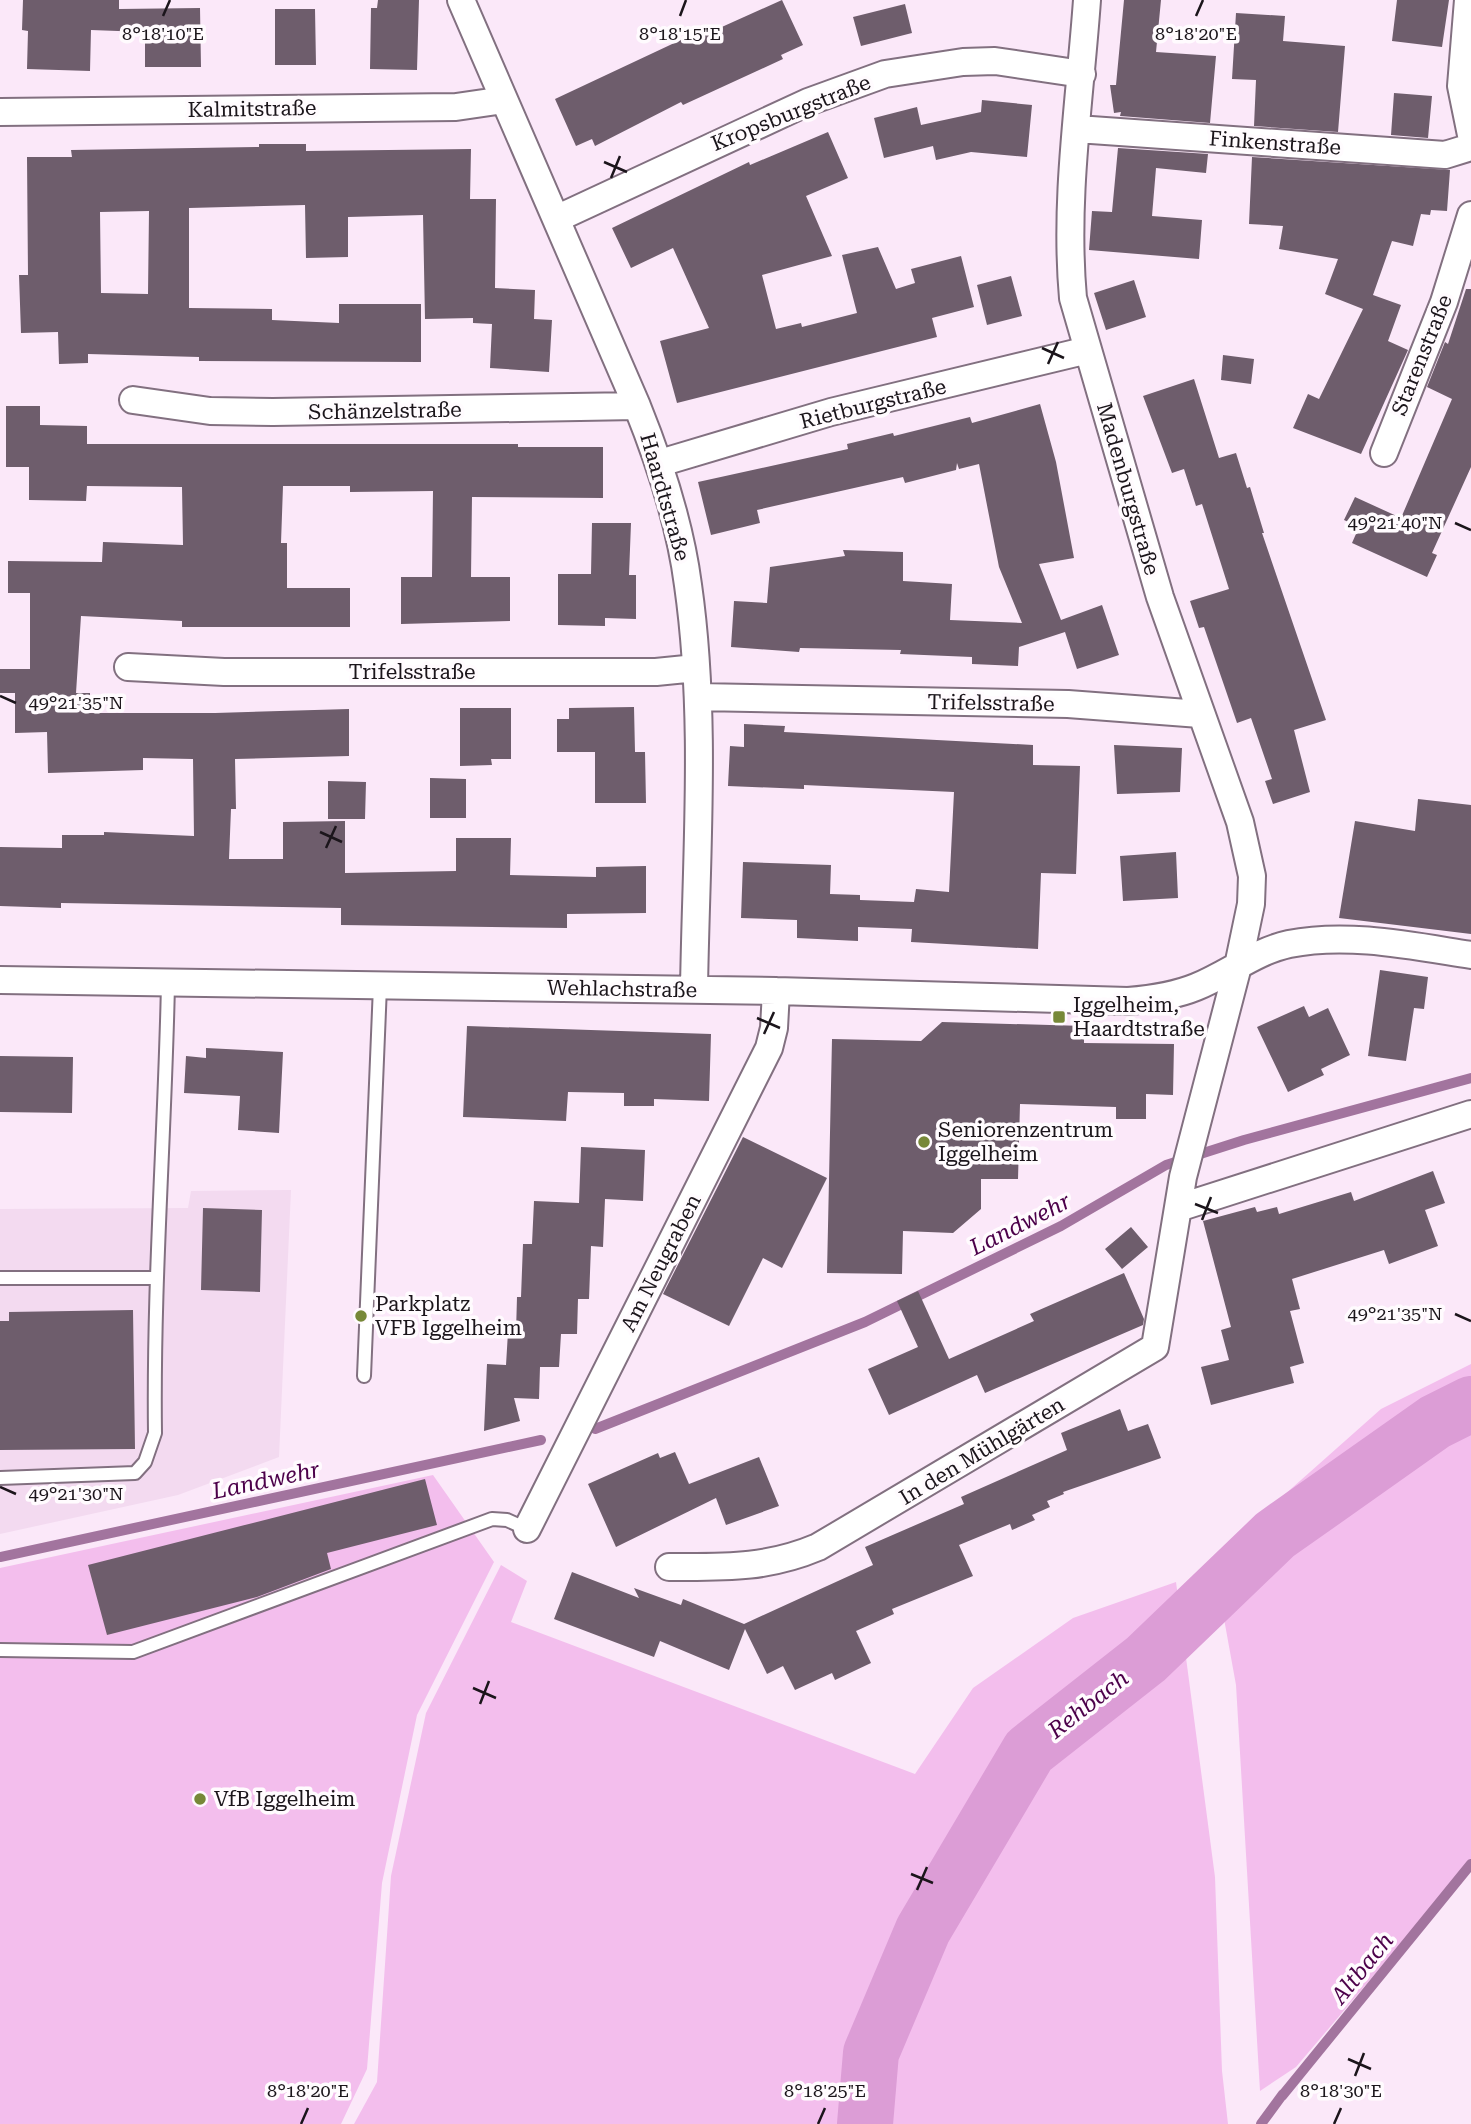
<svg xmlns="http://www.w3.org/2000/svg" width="1471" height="2124" font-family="'Roboto Serif',serif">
<rect width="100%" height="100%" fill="#fbe8f9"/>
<path fill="#f3daf0" d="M291 1190 279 1457 178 1495 0 1534V1209L188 1208 191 1191Z"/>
<path fill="#f3beed" d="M1471 1364V1861L1296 2067 1260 2091 1236 1685 1213 1558 1381 1409Z
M433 1475 494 1562 417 1715 382 1883 367 2069 341 2124H0V1568Z
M501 1565 527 1581 511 1622 915 1774 973 1688 1073 1618 1176 1582 1215 1877 1222 2071 1228 2124H354L377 2082 391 1876 426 1713Z"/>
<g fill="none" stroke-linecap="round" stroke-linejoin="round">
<path stroke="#a2749e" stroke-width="10" d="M595 1429 865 1322 1061 1226 1166 1165 1244 1140 1471 1078
M0 1557 541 1440
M1282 2096 1471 1864
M1261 2124 1283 2094"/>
<path stroke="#dc9dd6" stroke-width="56" d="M865 2124 871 2053 923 1930 1029 1751 1146 1659 1275 1535 1435 1422 1471 1404"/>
</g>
<path fill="#6e5d6c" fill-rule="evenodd" d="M23 0H119V9L200 8 201 67H145V32L91 30 90 71 27 69 28 31 22 30Z
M378 0H419L417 70 370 69 371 8H377Z
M782 0 803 45 781 55 783 59 683 105 681 102 595 146 592 139 576 146 555 99 702 30 704 35Z
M1124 0H1161L1156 52 1216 56 1210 123 1120 116 1121 112 1114 113 1110 85H1116Z
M1397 0H1449L1442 47 1392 41Z
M905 4 912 33 861 46 853 17Z
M275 9H315L316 65H275Z
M1236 13 1285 16 1283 41 1345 46 1338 132 1254 126 1256 80 1232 79Z
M1394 93 1432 96 1428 138 1391 135Z
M982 100 1032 105 1027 157 971 152 936 160 933 146 884 158 874 118 917 107 921 125 981 112Z
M828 132 848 178 806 196 832 256 762 275 776 329 801 323 802 327 857 313 842 255 878 247 896 289 915 283 911 269 961 256 974 307 932 318 937 337 677 403 660 341 709 328 673 248 631 268 612 228 749 162 750 165Z
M259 144H306V151L471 149 470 199H496L495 288 535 290 534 319 552 320 549 372 490 368 492 324 473 323V318L425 319 423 215 348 217V257L306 258 305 205 189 208V308L272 309V320L339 323V304H421V362L199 361V357L88 354V363L59 364 58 332 21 333 19 275H28L27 157H72L71 150 259 147ZM149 211 148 294 101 293 100 212Z
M1118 148 1208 154 1206 173 1156 168 1152 216 1202 220 1199 259 1089 250 1092 211 1112 212Z
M1252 157 1450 170 1447 211 1431 210 1430 215 1421 214 1413 246 1392 241 1373 295 1401 305 1388 341 1408 350 1361 454 1293 428 1308 394 1319 399 1363 309 1325 294 1338 259 1279 249 1283 226 1249 224Z
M1011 276 1022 316 987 325 977 285Z
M1134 280 1146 317 1106 330 1094 293Z
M1466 289H1471V467L1432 553 1437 555 1427 577 1352 543 1359 527 1344 520 1355 497 1401 518 1452 399 1427 387 1445 342 1448 344Z
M1223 355 1254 359 1251 384 1221 380Z
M1194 379 1219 458 1236 453 1247 488 1250 487 1264 533H1262L1326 720 1294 730 1310 792 1273 804 1265 781 1272 779 1251 718 1237 723 1204 627 1199 628 1190 601 1229 589 1202 504 1196 506 1184 469 1172 473 1143 396Z
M1040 404 1056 462 1074 558 1039 564 1061 620 1102 605 1119 655 1077 669 1065 632 1019 647 1018 666 972 664V657L900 654 901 650 800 648 799 652 731 647 734 601 767 603 770 567 845 556 843 550 903 552V581L952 584 950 620 1022 623 999 567 979 464 959 469 957 463 956 470 905 483 903 477 757 510 760 523 711 535 698 482 848 449 847 444 893 433 894 436 970 417 972 423Z
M6 406H40V425L87 426V444H518V447H603V498L472 497 471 577H510V621L401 624V577H432L433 491 350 492V486H283L281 543H287V588H350V627H182V621L81 616 76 693H90V713H215L349 709V756L235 759 236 809H231L229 859H283V822L345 821V873L456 871V838H511L510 875 596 877V867L646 866V913L567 914V928L341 925V908L61 903V908L0 906V847L62 848V835H104V832L194 836 193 759 143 758V770L48 773 47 732 15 733V693H0V669H30V593H8V561L102 562 103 542 183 545 182 487 87 486 86 501 29 500V467H6Z
M592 523H631L629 575H636V619L605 618V626L558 625V574H591Z
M634 707 635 752H645L646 803H595V752H557V719H569V708Z
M460 708H511V759H491L492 765 460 766Z
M744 724 785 726 784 732 1033 745V765L1080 766 1076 874 1041 873 1038 949 911 942 912 929 858 927V941L797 938V920L741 918 743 862 831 865 830 894 860 895V900L914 902 916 889 949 892 954 792 804 785V789L728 786 730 746 744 747Z
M1114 745 1182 748 1180 792 1117 794Z
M430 778 466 779V818H430Z
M328 781 366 782 365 819H328Z
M1418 799 1471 805V934L1339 918 1355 821 1415 831Z
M1176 852 1178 898 1123 901 1120 856Z
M1380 970 1428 977 1424 1009 1414 1008 1406 1061 1368 1056Z
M1304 1006 1309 1017 1328 1008 1350 1055 1321 1069 1324 1075 1288 1092 1257 1027Z
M942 1022 1084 1026V1043L1174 1044 1173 1095 1146 1094V1119H1116V1107L1020 1104 1018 1179H981V1209L953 1233 903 1231 902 1274 827 1273 832 1039 921 1041Z
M467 1026 711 1034 709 1101 654 1099V1106H624V1093L568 1092 566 1121 463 1117Z
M206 1048 283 1052 279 1133 238 1130 240 1096 184 1093 186 1056 206 1058Z
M0 1056 73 1057 72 1113 0 1112Z
M743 1137 827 1178 782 1268 763 1258 729 1326 663 1294Z
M581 1147 645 1150 643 1201 605 1199 603 1247 591 1246 589 1299H578L577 1334H561L559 1367H540L539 1399 514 1398 520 1421 484 1431 487 1364 506 1365 508 1332H516L517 1297H521L523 1244H532L534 1201 579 1203Z
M1433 1171 1445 1203 1425 1210 1438 1246 1389 1264 1384 1250 1292 1279 1300 1309 1290 1311 1304 1363 1290 1367 1294 1383 1211 1405 1201 1367 1229 1360 1221 1330 1231 1327 1203 1221 1255 1207 1257 1212 1277 1207 1279 1214 1351 1192 1354 1201Z
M203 1208 262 1210 260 1292 201 1290Z
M1131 1227 1148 1247 1122 1269 1105 1249Z
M1124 1273 1144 1319 1143 1325 985 1393 977 1375 889 1415 868 1369 918 1347 897 1301 918 1291 949 1359 1034 1321 1030 1314Z
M133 1310 135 1449 0 1450V1321H9V1312Z
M1120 1409 1128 1431 1148 1424 1161 1458 1063 1492 1064 1494 1047 1501 1050 1507 1032 1515 1035 1520 1012 1530 1010 1524 959 1545 973 1576 892 1609 894 1614 856 1631 871 1663 835 1680 832 1673 795 1690 783 1666 767 1674 745 1629 729 1670 660 1641 654 1657 554 1619 572 1572 639 1598 634 1588 681 1605 683 1599 744 1624 873 1565 865 1547 964 1504 961 1497 1067 1450 1061 1433Z
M675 1452 689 1484 759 1457 779 1506 726 1525 716 1498 616 1547 588 1484 658 1453 660 1458Z
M425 1479 437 1525 327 1553 331 1569 257 1597 107 1635 88 1565Z"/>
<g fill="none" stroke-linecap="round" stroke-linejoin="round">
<defs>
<path id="lane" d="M0 1278H155
M364 1376 380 986
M0 1478 135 1473 145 1462 155 1433C153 1283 165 1133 168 983
M0 1650 133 1652 492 1519 507 1520 527 1529"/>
<path id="street" d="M461 0 637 406C660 463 680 523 688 585 707 718 696 855 694 989
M1468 0 1461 86 1471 135
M0 112 456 107 504 100
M1077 129 1445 155 1471 147
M556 219 808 102 885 74 963 62 995 61 1082 74
M133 400 210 411 273 412 637 406
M1384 453 1444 302 1471 215
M660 463 831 412 1088 350
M128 667 224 672H656L696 668
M698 697 1068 704 1200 714
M0 980 776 991 1128 1001C1152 999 1174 996 1196 987 1228 974 1256 951 1289 944 1348 932 1413 946 1471 955
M1178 1208 1471 1114
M527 1529 769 1048 774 1028 776 991
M669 1567C723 1567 766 1569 818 1547L1155 1347 1183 1177 1238 966 1251 904 1252 876 1240 822 1160 597 1073 298C1064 199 1080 99 1087 0"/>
</defs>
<use href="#lane" stroke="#827080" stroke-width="16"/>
<use href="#street" stroke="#827080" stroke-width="30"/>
<use href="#lane" stroke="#fff" stroke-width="12"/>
<use href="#street" stroke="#fff" stroke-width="26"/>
</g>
<path fill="none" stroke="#1b151b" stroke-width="2.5" d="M163 16 170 0M680 16 686 0M1196 16 1203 0M604 162 627 172M611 178 620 156M1042 348 1064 358M1048 364 1058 342M1455 523 1471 530M0 696 16 703M320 832 342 842M326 848 336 826M757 1018 780 1028M764 1034 774 1012M1195 1204 1218 1213M1202 1220 1211 1197M1455 1314 1471 1321M0 1487 16 1494M473 1688 496 1698M480 1704 489 1681M911 1874 933 1883M917 1890 927 1867M1348 2059 1371 2069M1355 2076 1364 2053M301 2124 308 2108M818 2124 825 2108M1334 2124 1341 2108"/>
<g fill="#778838" stroke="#fffbfe" stroke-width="2.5">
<rect x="1052" y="1010" width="14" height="14" rx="3.5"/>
<circle cx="924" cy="1142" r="7"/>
<circle cx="361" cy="1316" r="7"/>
<circle cx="200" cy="1799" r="7"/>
</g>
<g text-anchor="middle" stroke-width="7" stroke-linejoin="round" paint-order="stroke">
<g font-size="21" fill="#1b151b" stroke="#fffbfe">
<text transform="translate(252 109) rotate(-1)" y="7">Kalmitstraße</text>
<text transform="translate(791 113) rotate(-22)" y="7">Kropsburgstraße</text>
<text transform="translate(1275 143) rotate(4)" y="7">Finkenstraße</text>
<text transform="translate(1422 355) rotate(-68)" y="7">Starenstraße</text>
<text transform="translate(873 404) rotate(-14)" y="7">Rietburgstraße</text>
<text transform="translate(385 411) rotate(-1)" y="7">Schänzelstraße</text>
<text transform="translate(1128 489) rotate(74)" y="7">Madenburgstraße</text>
<text transform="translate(665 497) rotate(74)" y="7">Haardtstraße</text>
<text x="412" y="679">Trifelsstraße</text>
<text transform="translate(991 703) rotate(1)" y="7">Trifelsstraße</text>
<text transform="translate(622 989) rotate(1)" y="7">Wehlachstraße</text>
<text transform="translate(661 1263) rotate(-63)" y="7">Am Neugraben</text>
<text transform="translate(982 1451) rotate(-31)" y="7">In den Mühlgärten</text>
</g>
<g font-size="21" fill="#1b151b" stroke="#fffbfe" text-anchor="start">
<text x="1073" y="1012">Iggelheim,<tspan x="1073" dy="24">Haardtstraße</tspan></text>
<text x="938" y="1137">Seniorenzentrum<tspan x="938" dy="24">Iggelheim</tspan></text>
<text x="375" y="1311">Parkplatz<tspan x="375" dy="24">VFB Iggelheim</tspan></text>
<text x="214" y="1806">VfB Iggelheim</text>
</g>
<g font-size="23" font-style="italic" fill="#4c004a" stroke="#fffbfe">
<text transform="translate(1020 1224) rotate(-27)" y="8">Landwehr</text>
<text transform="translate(266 1480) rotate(-12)" y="8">Landwehr</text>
<text transform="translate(1088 1704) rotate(-38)" y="8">Rehbach</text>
<text transform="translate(1362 1968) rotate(-51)" y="8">Altbach</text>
</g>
</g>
<g font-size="18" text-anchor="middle" fill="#1b151b" stroke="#fffbfe" stroke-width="7" stroke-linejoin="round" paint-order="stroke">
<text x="163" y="40">8°18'10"E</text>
<text x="680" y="40">8°18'15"E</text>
<text x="1196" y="40">8°18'20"E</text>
<text x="1395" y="529">49°21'40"N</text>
<text x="76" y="709">49°21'35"N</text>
<text x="1395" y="1320">49°21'35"N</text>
<text x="76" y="1500">49°21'30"N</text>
<text x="308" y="2097">8°18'20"E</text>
<text x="825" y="2097">8°18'25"E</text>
<text x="1341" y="2097">8°18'30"E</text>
</g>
</svg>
